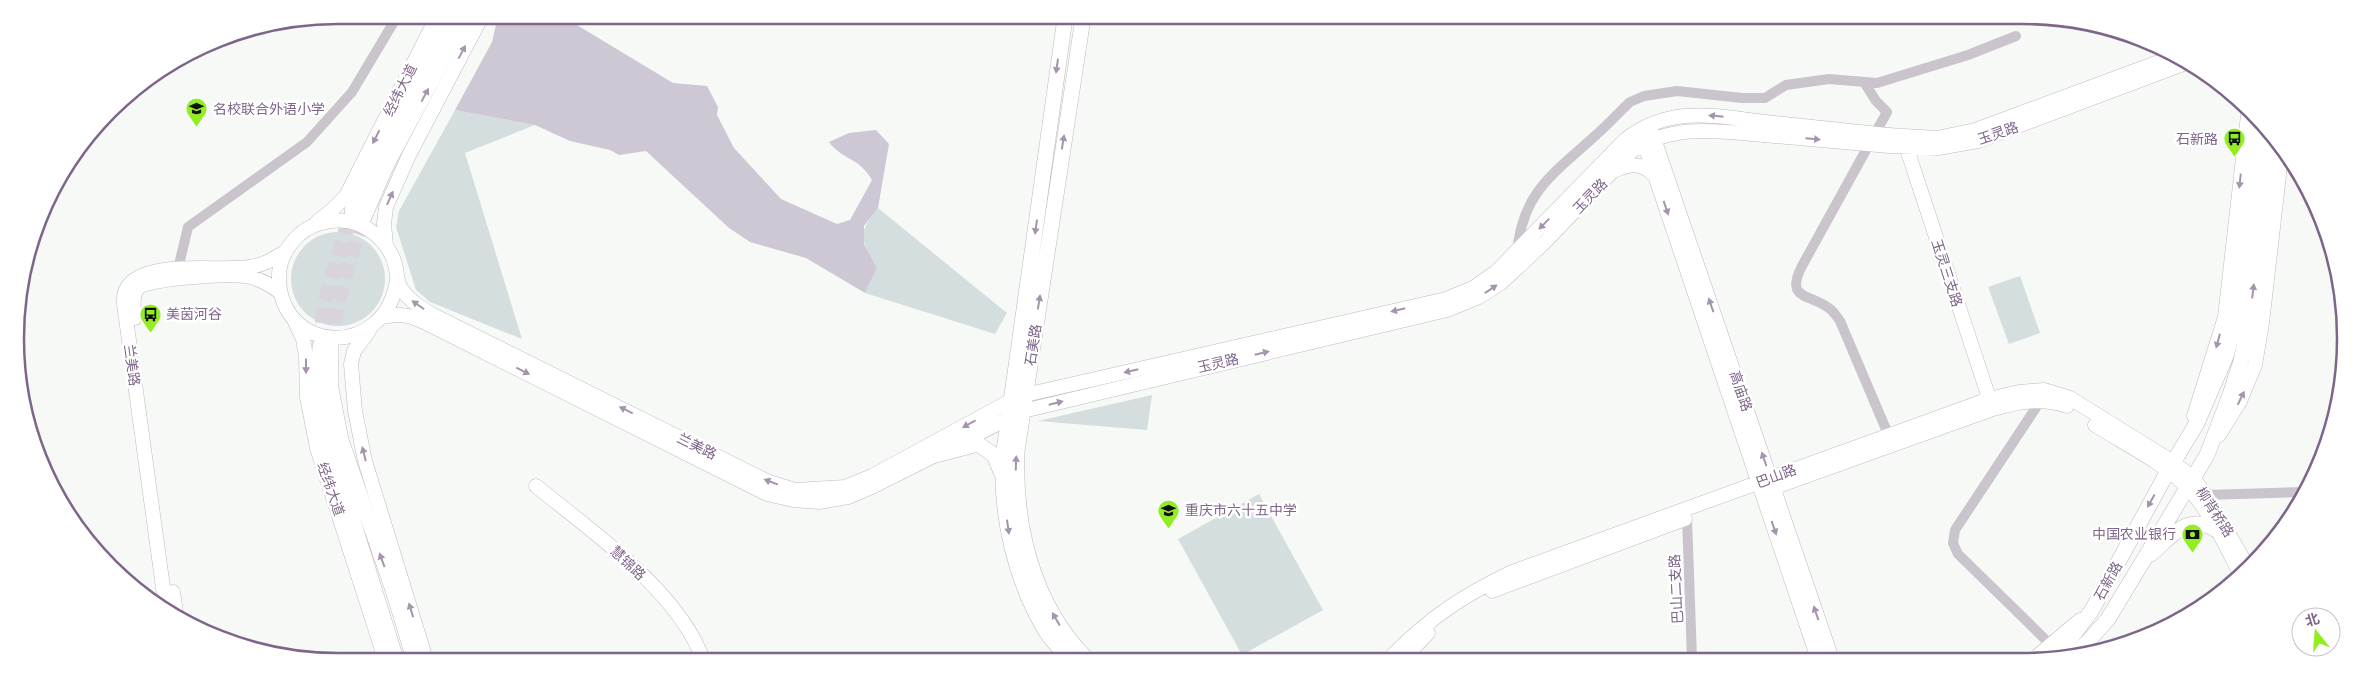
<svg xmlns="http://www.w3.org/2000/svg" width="2361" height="677" font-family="Ubuntu,'Noto Sans SC',sans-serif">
<rect width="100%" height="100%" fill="#f7f9f7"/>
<path fill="#d5dede" d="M455 110 535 125 465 153 522 339 430 302 416 290 396 227 399 211Z
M878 208 1007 313 995 334 865 293 877 268C861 239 856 235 878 208Z
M291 279a47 47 0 1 1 94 0a47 47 0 1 1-94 0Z
M2020 276 2040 333 2009 344 1988 287Z
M1152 395 1147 430 1038 421Z
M1259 494 1323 610 1242 655 1178 539Z"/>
<path fill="#cec7d4" d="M498 16H562L673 83 707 86 718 107 717 115 734 148 781 199 837 224 850 220 872 180C859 157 842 160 829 142L849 133 876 130 889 144 878 208 864 226V244L877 268 865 293 806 258 750 242 729 228 646 151 619 155 610 150 570 141 535 125 455 110 492 42Z"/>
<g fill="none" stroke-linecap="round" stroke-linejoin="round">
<path stroke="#d9d4dc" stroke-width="15" stroke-dasharray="15 8" stroke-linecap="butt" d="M320 346 325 301 352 210
M331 346C337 301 348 260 364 217"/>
<defs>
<path id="secondary" d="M1651 130 1832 659
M1641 134 1818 659
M1888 135 1937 138 1975 130 2172 57
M1904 140 1992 407
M1889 146 1938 148 1978 141 2186 63
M1616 170C1632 163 1643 163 1655 176
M317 222 332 210 346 196 438 15
M386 245 384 224 386 207 409 155 482 16
M397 280C385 359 283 355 279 280 278 262 287 246 300 234 315 221 340 217 358 224 376 231 392 248 396 268 397 276 397 282 402 290 409 300 420 307 431 314L769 482 795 490 845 487 872 476 1012 400 1025 395 1446 299 1473 288 1496 272 1626 139C1671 105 1713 116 1765 122
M383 317C401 313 410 315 426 323L767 494 793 500 819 502 848 497 874 486 1023 411 1447 310 1479 297 1501 283 1545 242 1632 151C1673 123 1718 131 1764 135
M135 318C134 309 131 296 138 288 148 278 228 274 245 276 257 277 270 285 280 292
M295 322 303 339 306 356 307 397 317 448 384 656
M369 331 354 351 351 364 355 411 365 461 425 656
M2194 416 2225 317 2248 115
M2095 425C2125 444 2161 461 2187 487 2210 511 2225 545 2241 575
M2219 435 2240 401 2255 365 2262 323 2282 149
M536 486C591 531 676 589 702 657
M1764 491 1993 409C2018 402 2042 397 2067 406
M1492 591 1685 519
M173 592 177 619
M166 609 124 304C124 297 124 291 128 286 149 259 220 272 250 267 264 265 273 259 285 252
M1390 658C1429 618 1462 596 1512 572L1989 399 2019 392 2044 390 2070 398 2173 462 2193 478 2206 495 2249 569
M1404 658 1428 633
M2034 659 2080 620"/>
<path id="primary" d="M1065 18 1009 416C1007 431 1004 447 1003 462 1001 519 1016 581 1045 630 1051 640 1060 648 1066 657
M1083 18 1017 451C1014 524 1032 603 1085 657
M352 210 453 15
M364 217 387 164 467 15
M320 346 318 394 323 424 395 656
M331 346V389L341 440 394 593 413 656
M932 456 978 444 994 455 1001 472
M2151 554C2171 537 2187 512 2216 530
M2075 656 2108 619 2207 455 2230 395 2241 361 2250 321 2270 138
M2052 659 2062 650 2092 610 2168 471 2197 423 2226 356 2236 319 2241 282 2259 126"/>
</defs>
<use href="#secondary" stroke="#c0b9c3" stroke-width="15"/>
<use href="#primary" stroke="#beb7c1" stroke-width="16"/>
<path stroke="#cac4cd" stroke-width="10" d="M1864 82 1876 101 1887 112 1802 266C1784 301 1811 293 1830 309 1834 312 1837 317 1840 321L1891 441
M1517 252C1523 190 1555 173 1597 134 1609 124 1619 112 1630 102L1644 96 1677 91 1742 98H1765L1786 85 1829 79 1877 83 1968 55 2016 36
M178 269 188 227 307 142 352 92 398 15
M2041 400 1955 530 1953 543 1958 554 2051 645
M2206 495 2305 492
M1687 518 1692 659"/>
<use href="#secondary" stroke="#fff" stroke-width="14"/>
<use href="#primary" stroke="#fff" stroke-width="15"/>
<defs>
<path id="secondary-bridge" d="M1765 122 1888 135
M1764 135 1889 146"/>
</defs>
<use href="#secondary-bridge" stroke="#c0b9c3" stroke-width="15" stroke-linecap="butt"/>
<use href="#secondary-bridge" stroke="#fff" stroke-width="14"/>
</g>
<defs><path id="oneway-solid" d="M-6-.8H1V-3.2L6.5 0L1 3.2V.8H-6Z" transform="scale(1.25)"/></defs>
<g fill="#a594ad">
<use href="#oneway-solid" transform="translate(462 52) rotate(-62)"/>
<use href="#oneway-solid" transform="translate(1057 66) rotate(98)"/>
<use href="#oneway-solid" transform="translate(425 95) rotate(-62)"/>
<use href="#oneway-solid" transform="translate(1716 116) rotate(-174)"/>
<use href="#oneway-solid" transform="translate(376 137) rotate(117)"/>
<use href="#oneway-solid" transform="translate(1813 139) rotate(5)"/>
<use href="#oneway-solid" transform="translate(1063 142) rotate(-81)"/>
<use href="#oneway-solid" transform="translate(2240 181) rotate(96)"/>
<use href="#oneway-solid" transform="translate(390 198) rotate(-66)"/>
<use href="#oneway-solid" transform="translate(1666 208) rotate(71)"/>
<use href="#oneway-solid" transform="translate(1544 224) rotate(134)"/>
<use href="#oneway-solid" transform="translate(1036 227) rotate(98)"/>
<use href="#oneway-solid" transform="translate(1491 289) rotate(-34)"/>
<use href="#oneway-solid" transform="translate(2253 291) rotate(-83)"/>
<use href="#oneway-solid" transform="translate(1039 302) rotate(-81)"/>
<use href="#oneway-solid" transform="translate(418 305) rotate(-145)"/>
<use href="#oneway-solid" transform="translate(1711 305) rotate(-109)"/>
<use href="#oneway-solid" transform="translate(1398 310) rotate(167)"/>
<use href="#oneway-solid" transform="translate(2218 341) rotate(105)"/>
<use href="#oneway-solid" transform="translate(1262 353) rotate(-13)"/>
<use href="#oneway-solid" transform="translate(306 366) rotate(90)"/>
<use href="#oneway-solid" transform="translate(523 371) rotate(27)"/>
<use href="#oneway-solid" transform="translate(1131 371) rotate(167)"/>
<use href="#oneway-solid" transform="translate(2241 398) rotate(-64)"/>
<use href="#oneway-solid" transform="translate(1056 403) rotate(-14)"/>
<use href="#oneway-solid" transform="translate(626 410) rotate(-154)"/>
<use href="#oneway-solid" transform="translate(969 424) rotate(151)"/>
<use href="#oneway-solid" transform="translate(364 454) rotate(-104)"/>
<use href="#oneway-solid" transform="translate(1764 459) rotate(-109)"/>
<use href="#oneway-solid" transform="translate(1016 463) rotate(-88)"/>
<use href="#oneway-solid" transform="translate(771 482) rotate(-159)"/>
<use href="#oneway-solid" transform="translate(2151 501) rotate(119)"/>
<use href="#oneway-solid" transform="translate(1008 527) rotate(82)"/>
<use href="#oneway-solid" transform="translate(1774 528) rotate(71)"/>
<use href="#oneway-solid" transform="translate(382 560) rotate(-110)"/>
<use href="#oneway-solid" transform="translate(411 610) rotate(-107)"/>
<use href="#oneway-solid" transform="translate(1816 613) rotate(-109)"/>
<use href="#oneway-solid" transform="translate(1056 619) rotate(-120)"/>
</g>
<defs>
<symbol id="school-pin" viewBox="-11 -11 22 30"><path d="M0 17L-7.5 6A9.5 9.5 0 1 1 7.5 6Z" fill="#92ee22" stroke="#fff"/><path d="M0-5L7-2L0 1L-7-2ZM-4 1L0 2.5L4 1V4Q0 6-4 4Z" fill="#111"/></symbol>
<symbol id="bus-pin" viewBox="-11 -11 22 30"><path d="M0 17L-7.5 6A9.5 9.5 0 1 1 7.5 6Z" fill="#92ee22" stroke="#fff"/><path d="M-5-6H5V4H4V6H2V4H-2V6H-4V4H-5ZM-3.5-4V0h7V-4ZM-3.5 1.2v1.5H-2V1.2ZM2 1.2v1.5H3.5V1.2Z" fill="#111"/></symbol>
<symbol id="bank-pin" viewBox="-11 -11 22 30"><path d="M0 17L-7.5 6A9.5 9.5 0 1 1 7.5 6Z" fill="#92ee22" stroke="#fff"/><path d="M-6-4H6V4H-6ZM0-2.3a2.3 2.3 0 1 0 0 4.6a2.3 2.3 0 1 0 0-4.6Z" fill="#111"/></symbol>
</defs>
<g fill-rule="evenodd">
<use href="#school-pin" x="184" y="96" width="25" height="34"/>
<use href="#bus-pin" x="2222" y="126" width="25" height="34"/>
<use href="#bus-pin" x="138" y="302" width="25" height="34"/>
<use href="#school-pin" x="1156" y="498" width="25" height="34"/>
<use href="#bank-pin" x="2180" y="522" width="25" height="34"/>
</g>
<g text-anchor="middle" stroke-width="5" stroke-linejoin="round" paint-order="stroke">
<g font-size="14" fill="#7e668a" stroke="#fff">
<text transform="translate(400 90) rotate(-63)" y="5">经纬大道</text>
<text transform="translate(1998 133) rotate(-19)" y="5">玉灵路</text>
<text transform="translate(1590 196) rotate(-46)" y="5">玉灵路</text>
<text transform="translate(1947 273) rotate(72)" y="5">玉灵三支路</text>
<text transform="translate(1033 345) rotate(-81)" y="5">石美路</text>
<text transform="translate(1218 363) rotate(-13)" y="5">玉灵路</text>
<text transform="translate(132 365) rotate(82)" y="5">兰美路</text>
<text transform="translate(1741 391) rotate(71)" y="5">高庙路</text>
<text transform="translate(697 446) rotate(26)" y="5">兰美路</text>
<text transform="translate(1776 476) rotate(-20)" y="5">巴山路</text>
<text transform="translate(331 489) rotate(71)" y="5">经纬大道</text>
<text transform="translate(2215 512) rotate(57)" y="5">柳背桥路</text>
<text transform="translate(628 563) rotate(43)" y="5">慧锦路</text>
<text transform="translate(2108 581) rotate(-61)" y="5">石新路</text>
<text transform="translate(1676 589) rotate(-93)" y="5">巴山二支路</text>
</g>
<g font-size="14" fill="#7e668a" stroke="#fff" text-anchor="start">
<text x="213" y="114">名校联合外语小学</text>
<text x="2218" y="144" text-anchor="end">石新路</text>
<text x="166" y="319">美茵河谷</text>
<text x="1185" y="515">重庆市六十五中学</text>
<text x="2176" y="539" text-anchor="end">中国农业银行</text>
</g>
</g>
<path d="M0 0H2361V677H0ZM338 24H2023A314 314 0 0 1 2337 338V339A314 314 0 0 1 2023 653H338A314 314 0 0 1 24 339V338A314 314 0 0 1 338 24Z" fill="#fff" fill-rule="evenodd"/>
<path fill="none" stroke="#7e668a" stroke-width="2.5" d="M338 24H2023A314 314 0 0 1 2337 338V339A314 314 0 0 1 2023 653H338A314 314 0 0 1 24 339V338A314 314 0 0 1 338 24Z"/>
<g transform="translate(2316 632) rotate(343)"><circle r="24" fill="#ffffff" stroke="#cbc2d0"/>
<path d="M0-4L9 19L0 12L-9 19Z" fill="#92ee22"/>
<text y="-8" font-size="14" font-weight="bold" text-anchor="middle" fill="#7e668a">北</text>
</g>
</svg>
